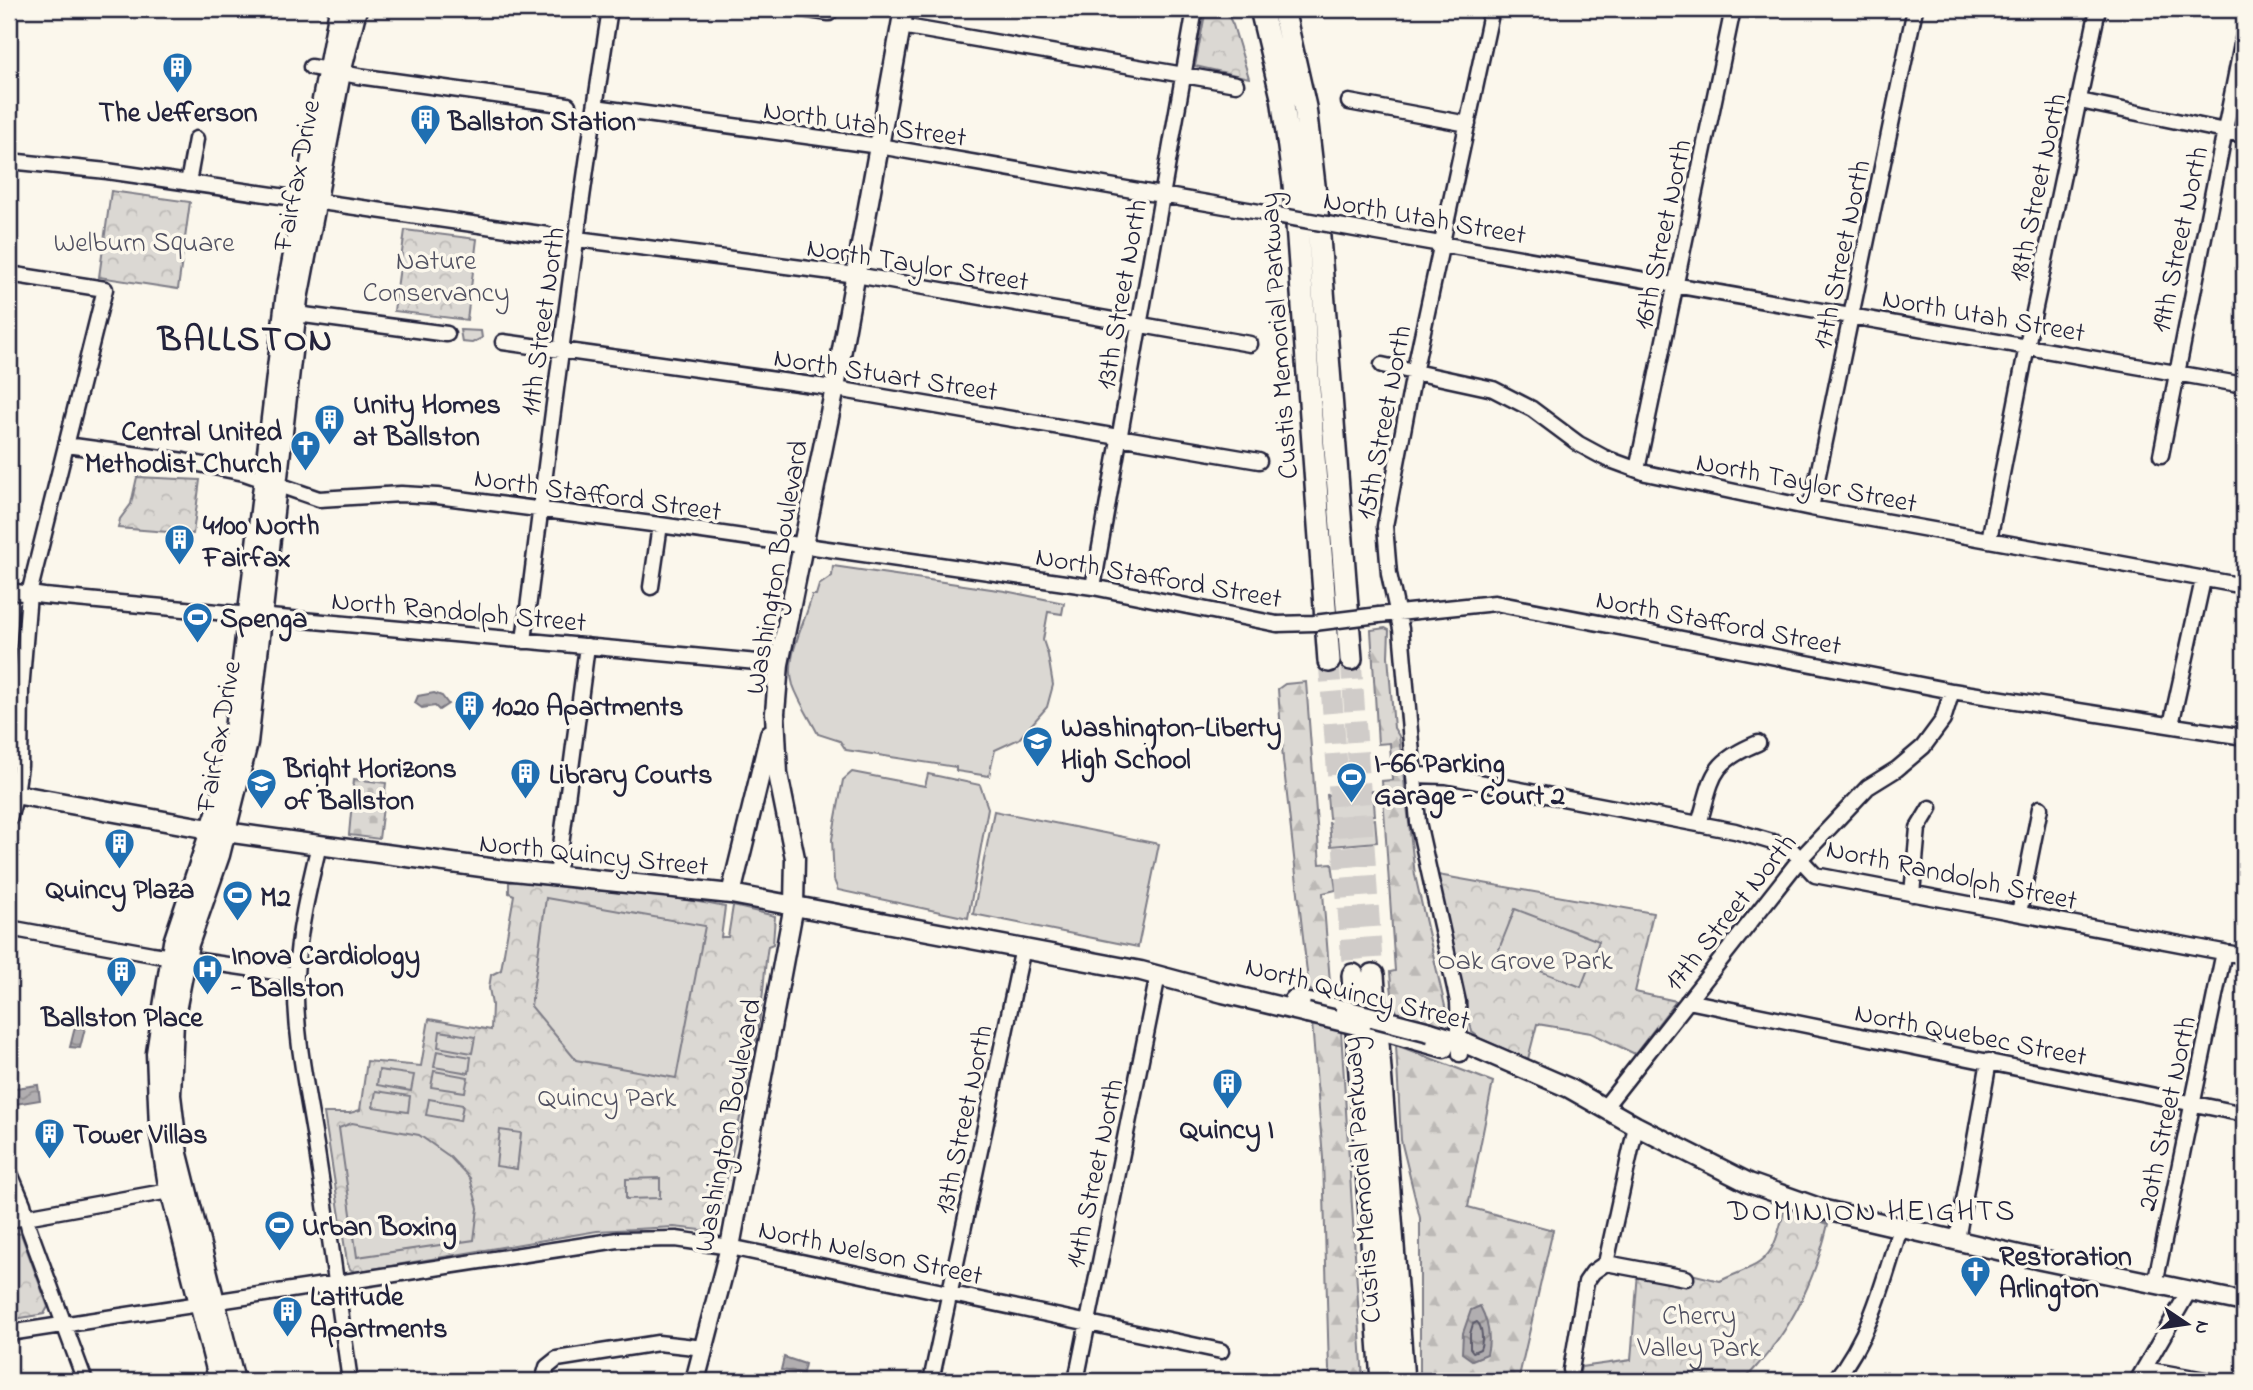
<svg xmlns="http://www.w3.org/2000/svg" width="2253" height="1390" font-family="'Indie Flower',sans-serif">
<defs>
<pattern id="grass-tufts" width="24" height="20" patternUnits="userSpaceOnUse" patternTransform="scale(1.75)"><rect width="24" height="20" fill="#dbd8d3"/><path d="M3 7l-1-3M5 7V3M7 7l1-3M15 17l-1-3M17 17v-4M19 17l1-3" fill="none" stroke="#bcb9b6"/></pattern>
<pattern id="forest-firs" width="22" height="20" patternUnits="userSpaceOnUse" patternTransform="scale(1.75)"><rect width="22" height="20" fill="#dbd8d3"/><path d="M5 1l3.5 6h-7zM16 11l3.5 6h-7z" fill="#bcb9b6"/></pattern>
<pattern id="cemetery-stones" width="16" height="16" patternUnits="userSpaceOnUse" patternTransform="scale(1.75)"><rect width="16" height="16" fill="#dbd8d3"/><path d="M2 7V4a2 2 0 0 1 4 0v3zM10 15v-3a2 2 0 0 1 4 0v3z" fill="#bcb9b6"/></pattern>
<pattern id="park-crowns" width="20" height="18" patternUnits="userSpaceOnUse" patternTransform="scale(1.75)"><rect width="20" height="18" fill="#dbd8d3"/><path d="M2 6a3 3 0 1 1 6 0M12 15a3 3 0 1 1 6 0" fill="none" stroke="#bcb9b6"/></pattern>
<pattern id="water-waves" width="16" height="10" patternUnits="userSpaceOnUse" patternTransform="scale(1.75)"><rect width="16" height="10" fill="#b1aeb0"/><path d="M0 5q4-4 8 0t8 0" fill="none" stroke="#908d90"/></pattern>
</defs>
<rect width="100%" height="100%" fill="#fbf7ec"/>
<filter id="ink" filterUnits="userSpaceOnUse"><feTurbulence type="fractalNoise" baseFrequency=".0143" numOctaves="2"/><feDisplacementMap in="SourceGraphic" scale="14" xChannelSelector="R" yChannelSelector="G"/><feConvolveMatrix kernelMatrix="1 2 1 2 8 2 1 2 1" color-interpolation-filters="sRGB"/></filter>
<g filter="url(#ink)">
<path fill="url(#grass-tufts)" stroke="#7e7d87" stroke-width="2" d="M460 330 481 331 482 338 472 343 462 342Z"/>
<path fill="url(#forest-firs)" stroke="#7e7d87" stroke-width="2" d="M1385 628 1389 630 1388 656 1394 728 1399 736 1415 875 1447 1015 1448 1020 1440 1027C1393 1014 1394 1023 1390 972L1395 971 1382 781 1392 780 1390 743 1378 744 1371 630Z
M1306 682 1320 864 1332 863 1336 890 1323 893 1331 995 1309 990 1283 760 1278 689 1285 684Z
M1312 1023 1341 1031 1363 1381H1338L1329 1370 1323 1158Z
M1396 1045 1493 1082 1468 1207 1553 1230 1518 1381H1420V1218L1401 1140Z"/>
<path fill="url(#cemetery-stones)" stroke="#7e7d87" stroke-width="2" d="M354 779 386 783 379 839 349 835Z"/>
<path fill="url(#park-crowns)" stroke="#7e7d87" stroke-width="2" d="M1206 9H1225L1233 25 1249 78 1195 66Z
M111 191 190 202 178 289 99 277Z
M405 230 477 239 467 320 394 311Z
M137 477 200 480 193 534 118 528 120 519 131 504Z
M1438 875 1653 913 1635 992 1676 1001 1635 1054 1591 1033 1537 1024 1528 1059 1481 1039 1472 1032Z
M518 881C586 892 657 892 725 907L721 937H728L733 906 775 916 773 944 768 946C764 969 764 992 760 1015 749 1085 731 1155 717 1225L710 1231 674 1227 597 1231 355 1272 350 1269 347 1262 324 1113H350L360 1110 367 1061 421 1066 429 1019 491 1030 492 1005 489 988 491 975 501 970 514 895 509 893V882Z
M1785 1208 1828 1224C1817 1271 1799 1314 1769 1352 1761 1362 1752 1371 1744 1381H1578L1581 1367 1631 1360 1638 1272 1691 1274 1720 1281C1731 1275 1751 1269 1760 1262 1777 1249 1779 1228 1785 1208Z
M9 1232 21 1234 48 1307 44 1314 9 1320Z"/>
<path fill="#dbd8d3" stroke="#7e7d87" stroke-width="2" d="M833 566 1005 591 1064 603 1062 614 1048 612 1043 640 1048 655 1053 685 1047 707 1019 739 995 750 989 776 956 771V767L846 750 840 741 818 734C810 718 799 702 793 685 784 657 806 622 812 595H816L819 585 832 576Z
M852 772 925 786 928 774 980 785 988 808 968 918 838 890 834 880 832 839 843 780Z
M1373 791 1375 815 1329 818 1327 795Z
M994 811 1159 844 1138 947 973 914Z
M1375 819 1377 842 1331 846 1329 823Z
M546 898 705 926 676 1078 576 1060 531 1006Z
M1515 909 1599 941 1581 987 1497 954Z
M440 1031 475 1037 472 1053 438 1047Z
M437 1051 471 1057 469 1073 434 1067Z
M379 1070 414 1075 411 1091 377 1085Z
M434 1071 468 1077 465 1092 431 1087Z
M376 1091 410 1096 408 1112 373 1107Z
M429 1099 463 1105 460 1121 426 1115Z
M352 1123 419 1135 449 1156 470 1178 478 1208 474 1240 357 1257 339 1128Z
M500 1130 521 1133 517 1169 496 1166Z
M660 1178V1198L626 1199V1179Z"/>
<path fill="url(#water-waves)" stroke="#787681" stroke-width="2" d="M434 693 442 696 448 704 439 710 435 706 422 708 415 703 418 696Z
M75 1027 85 1028 80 1048 70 1047Z
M9 1081 16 1088 38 1085 40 1100 9 1105Z
M1480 1306C1488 1321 1491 1338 1487 1354L1472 1360 1462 1353 1463 1333 1471 1310Z
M784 1357 805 1364 803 1373 781 1370Z"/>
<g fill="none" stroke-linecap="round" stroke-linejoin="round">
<path stroke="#5b5a6a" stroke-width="2" d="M1477 1322C1483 1327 1483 1342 1480 1349L1473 1352 1470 1348V1334L1473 1324Z"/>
<path stroke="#d0ccc9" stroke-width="21" stroke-dasharray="21 10" stroke-linecap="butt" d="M1351 659 1373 975
M1329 661 1353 975"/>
<defs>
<path id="minor" d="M802 9 829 13
M901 26 1236 84
M311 67 358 76 568 105
M2080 101 2244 135
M1349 102 1468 124
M595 107 879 146 1248 210
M9 161 107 171 548 235
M188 183 196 139
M1372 232 2244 385
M577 239 856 275 1250 344
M9 274 105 289 29 594 21 691 20 766 16 794 9 819
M289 313 447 334
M503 342 819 386 1259 461
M1382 365 1493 389 1532 409 1579 444 1605 458 1646 473 1811 508 2244 586
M66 445 184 461 244 473 319 499 401 494 437 496 660 525 1093 587 1277 624
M2161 455 2244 34
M1637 470 1733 9
M1811 508 1915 9
M1989 540 2030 331 2098 9
M651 587 660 525
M1093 587 1195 9
M9 591 44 596 779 664
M1379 615 1495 603 1952 691 2244 737
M524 641C550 430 577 219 610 9
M2171 725 2203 580
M1414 775 1447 776 1735 831 1789 847 1815 875 2244 956
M1699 824C1713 777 1709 763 1758 743
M319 845C309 887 298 932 296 976 294 1032 307 1090 316 1145 328 1223 339 1302 350 1381
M557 876 587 646
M1912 894 1918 828 1930 808
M2019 913 2040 808
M9 928 152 954 296 975
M1688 1001 2244 1114
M1460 1054 1458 1002 1418 822 1401 629 1389 574 1385 526 1414 373 1492 9
M1604 1108 1800 859 1868 787 1897 769 1923 747 1943 720 1952 691
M9 1171 23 1204 29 1229 85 1381
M9 1220 169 1191
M1957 1240 1989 1061
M1606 1263 1686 1278
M2155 1284 2224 952
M9 1333 618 1240 676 1239 730 1247 1221 1351
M2144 1369 2211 1381
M1571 1370 1586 1282 1593 1272 1606 1263 1636 1126
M543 1381 547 1367 557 1359 658 1343 704 1348
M931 1381 1023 948
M1076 1381 1158 975
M1834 1381C1870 1337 1884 1281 1900 1228
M2137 1381 2189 1291"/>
<path id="major" d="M9 793 226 832 319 845 504 870 731 894 1141 971 1223 993 1307 1013
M731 894 770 734
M1294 1000 1345 1010
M1384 1031 1444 1048
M1430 1032 1460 1041 1569 1088 1636 1126 1749 1183 1825 1210 2041 1260 2244 1302
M219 1381 167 1179 159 1128 156 1053 173 942 219 804 233 738 286 292 339 9
M235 1381 178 1154 171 1095 174 1021 189 944 220 855 248 743 298 299 341 73 357 9
M695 1381 730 1247 794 905 795 858 778 774 775 713 779 664 835 388 904 9"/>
<path id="highway" d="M1261 9 1282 97 1294 184 1329 661
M1283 9 1305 107 1317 211 1351 659
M1353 975 1382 1381
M1373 975 1403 1381"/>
</defs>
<use href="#minor" stroke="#22223b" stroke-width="19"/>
<use href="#major" stroke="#22223b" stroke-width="23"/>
<use href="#highway" stroke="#22223b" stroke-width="26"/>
<use href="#minor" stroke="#fbf7ec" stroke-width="14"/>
<use href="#major" stroke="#fbf7ec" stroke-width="18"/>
<use href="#highway" stroke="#fbf7ec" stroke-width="21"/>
<defs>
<path id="minor-bridge" d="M1248 210 1372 232
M1277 624 1314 623 1379 615"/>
<path id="major-bridge" d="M1345 1010 1430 1032
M1307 1013 1361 1026"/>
</defs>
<use href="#minor-bridge" stroke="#22223b" stroke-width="19" stroke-linecap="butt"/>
<use href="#major-bridge" stroke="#22223b" stroke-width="23" stroke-linecap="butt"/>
<use href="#minor-bridge" stroke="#fbf7ec" stroke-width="14"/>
<use href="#major-bridge" stroke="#fbf7ec" stroke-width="18"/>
</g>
</g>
<defs>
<symbol id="building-pin" viewBox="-11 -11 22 30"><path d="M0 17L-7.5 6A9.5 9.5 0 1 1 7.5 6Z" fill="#1f6fb2" stroke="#fbf7ec"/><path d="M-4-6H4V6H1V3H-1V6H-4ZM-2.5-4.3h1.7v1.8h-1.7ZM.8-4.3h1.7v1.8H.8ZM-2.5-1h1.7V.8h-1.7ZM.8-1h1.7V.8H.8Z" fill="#fff"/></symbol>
<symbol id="church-pin" viewBox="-11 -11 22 30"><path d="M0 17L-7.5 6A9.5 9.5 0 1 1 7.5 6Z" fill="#1f6fb2" stroke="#fbf7ec"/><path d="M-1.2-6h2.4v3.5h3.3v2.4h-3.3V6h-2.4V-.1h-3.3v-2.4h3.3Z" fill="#fff"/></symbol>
<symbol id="stadium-pin" viewBox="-11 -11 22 30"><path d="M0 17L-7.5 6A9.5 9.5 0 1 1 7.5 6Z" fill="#1f6fb2" stroke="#fbf7ec"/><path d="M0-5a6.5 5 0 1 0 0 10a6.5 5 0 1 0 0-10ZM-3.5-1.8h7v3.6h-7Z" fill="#fff"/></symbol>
<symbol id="school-pin" viewBox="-11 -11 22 30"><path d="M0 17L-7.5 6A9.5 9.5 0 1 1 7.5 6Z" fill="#1f6fb2" stroke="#fbf7ec"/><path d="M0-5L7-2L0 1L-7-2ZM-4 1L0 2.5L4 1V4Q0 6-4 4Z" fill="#fff"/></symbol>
<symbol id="hospital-pin" viewBox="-11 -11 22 30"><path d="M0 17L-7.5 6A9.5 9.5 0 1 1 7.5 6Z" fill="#1f6fb2" stroke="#fbf7ec"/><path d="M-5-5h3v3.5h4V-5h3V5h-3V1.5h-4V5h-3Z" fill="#fff"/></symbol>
</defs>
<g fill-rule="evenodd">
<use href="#building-pin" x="160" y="50" width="35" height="47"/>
<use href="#building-pin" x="408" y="102" width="35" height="47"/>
<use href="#building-pin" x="312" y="402" width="35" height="47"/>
<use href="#church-pin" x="288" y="428" width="35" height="47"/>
<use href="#building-pin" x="162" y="522" width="35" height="47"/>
<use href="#stadium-pin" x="180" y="600" width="35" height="47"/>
<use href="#building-pin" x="452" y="688" width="35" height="47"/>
<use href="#school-pin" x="1020" y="724" width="35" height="47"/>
<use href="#building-pin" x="508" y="756" width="35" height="47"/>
<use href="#stadium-pin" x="1334" y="760" width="35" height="47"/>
<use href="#school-pin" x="244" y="766" width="35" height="47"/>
<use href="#building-pin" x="102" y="826" width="35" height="47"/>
<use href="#stadium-pin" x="220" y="878" width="35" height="47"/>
<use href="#hospital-pin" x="190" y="952" width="35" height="47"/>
<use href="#building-pin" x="104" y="954" width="35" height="47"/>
<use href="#building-pin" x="1210" y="1066" width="35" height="47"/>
<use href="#building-pin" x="32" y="1116" width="35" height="47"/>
<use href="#stadium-pin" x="262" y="1208" width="35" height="47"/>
<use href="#church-pin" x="1958" y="1254" width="35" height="47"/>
<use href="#building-pin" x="270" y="1294" width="35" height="47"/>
</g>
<g text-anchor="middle" stroke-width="7" stroke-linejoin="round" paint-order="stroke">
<g font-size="28" font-weight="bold" fill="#22223b" stroke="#fbf7ec" text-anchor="start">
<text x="178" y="121" text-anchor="middle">The Jefferson</text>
<text x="448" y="130">Ballston Station</text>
<text x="353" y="413">Unity Homes<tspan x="353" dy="32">at Ballston</tspan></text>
<text x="282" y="440" text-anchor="end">Central United<tspan x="282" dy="32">Methodist Church</tspan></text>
<text x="203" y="534">4100 North<tspan x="203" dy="32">Fairfax</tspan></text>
<text x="220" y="627">Spenga</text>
<text x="492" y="715">1020 Apartments</text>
<text x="1061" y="736">Washington-Liberty<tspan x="1061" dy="32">High School</tspan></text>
<text x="1374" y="772">I-66 Parking<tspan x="1374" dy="32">Garage - Court 2</tspan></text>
<text x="284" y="777">Bright Horizons<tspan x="284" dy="32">of Ballston</tspan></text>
<text x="549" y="783">Library Courts</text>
<text x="120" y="898" text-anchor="middle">Quincy Plaza</text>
<text x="260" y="906">M2</text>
<text x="231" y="964">Inova Cardiology<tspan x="231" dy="32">- Ballston</tspan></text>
<text x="122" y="1026" text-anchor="middle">Ballston Place</text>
<text x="1227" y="1138" text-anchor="middle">Quincy I</text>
<text x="73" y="1143">Tower Villas</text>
<text x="302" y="1235">Urban Boxing</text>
<text x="1999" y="1265">Restoration<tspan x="1999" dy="32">Arlington</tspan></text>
<text x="310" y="1305">Latitude<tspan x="310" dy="32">Apartments</tspan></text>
</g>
<g font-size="28" fill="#22223b" stroke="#fbf7ec">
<text transform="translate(865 122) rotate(8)" y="10">North Utah Street</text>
<text transform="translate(295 175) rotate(-79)" y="10">Fairfax Drive</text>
<text transform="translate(2036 187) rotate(-78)" y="10">18th Street North</text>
<text transform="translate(1425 216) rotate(10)" y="10">North Utah Street</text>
<text transform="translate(1661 234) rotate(-78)" y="10">16th Street North</text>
<text transform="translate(2178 239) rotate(-78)" y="10">19th Street North</text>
<text transform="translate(1840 254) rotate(-78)" y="10">17th Street North</text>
<text transform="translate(918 263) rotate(9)" y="10">North Taylor Street</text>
<text transform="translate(1120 294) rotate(-80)" y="10">13th Street North</text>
<text transform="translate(1984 314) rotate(10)" y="10">North Utah Street</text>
<text transform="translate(541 321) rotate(-82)" y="10">11th Street North</text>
<text transform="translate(1277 336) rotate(-94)" y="10">Custis Memorial Parkway</text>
<text transform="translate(886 373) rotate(9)" y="10">North Stuart Street</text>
<text transform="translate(1382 422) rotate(-79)" y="10">15th Street North</text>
<text transform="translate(1807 481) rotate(11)" y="10">North Taylor Street</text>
<text transform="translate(598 493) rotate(8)" y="10">North Stafford Street</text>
<text transform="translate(775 567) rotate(-80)" y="10">Washington Boulevard</text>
<text transform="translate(1159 576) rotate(10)" y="10">North Stafford Street</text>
<text transform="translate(459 610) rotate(5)" y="10">North Randolph Street</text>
<text transform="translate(1719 621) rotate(11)" y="10">North Stafford Street</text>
<text transform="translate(217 736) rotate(-80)" y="10">Fairfax Drive</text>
<text transform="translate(594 853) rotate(6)" y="10">North Quincy Street</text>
<text transform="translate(1952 873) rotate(12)" y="10">North Randolph Street</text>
<text transform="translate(1729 911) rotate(-51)" y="10">17th Street North</text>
<text transform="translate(1358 992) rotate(14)" y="10">North Quincy Street</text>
<text transform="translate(1971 1033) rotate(11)" y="10">North Quebec Street</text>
<text transform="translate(2165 1113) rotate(-78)" y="10">20th Street North</text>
<text transform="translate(962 1119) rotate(-78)" y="10">13th Street North</text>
<text transform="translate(726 1125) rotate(-79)" y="10">Washington Boulevard</text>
<text transform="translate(1093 1173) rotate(-78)" y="10">14th Street North</text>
<text transform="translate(1360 1180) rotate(-94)" y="10">Custis Memorial Parkway</text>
<text transform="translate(871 1251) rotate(12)" y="10">North Nelson Street</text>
</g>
<g font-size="28" fill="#505061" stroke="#fbf7ec">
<text x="144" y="251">Welburn Square</text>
<text x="436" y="269">Nature<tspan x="436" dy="32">Conservancy</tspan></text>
<text x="1525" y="969">Oak Grove Park</text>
<text x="607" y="1106">Quincy Park</text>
<text x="1699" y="1324">Cherry<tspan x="1699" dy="32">Valley Park</tspan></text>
</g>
<g font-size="30" letter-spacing="2" fill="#22223b" stroke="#fbf7ec">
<text x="1872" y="1220">DOMINION HEIGHTS</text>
</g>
<g font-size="35" font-weight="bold" letter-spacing="2" fill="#22223b" stroke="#fbf7ec">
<text x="246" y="350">BALLSTON</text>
</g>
</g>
<rect width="2253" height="1390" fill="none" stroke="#fbf7ec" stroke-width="35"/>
<rect x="18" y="18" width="2218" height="1355" fill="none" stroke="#22223b" stroke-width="2.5" filter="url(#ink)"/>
<g transform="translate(2187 1324) rotate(103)" stroke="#fbf7ec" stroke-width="5" paint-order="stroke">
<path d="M0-5L12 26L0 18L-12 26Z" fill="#22223b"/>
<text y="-10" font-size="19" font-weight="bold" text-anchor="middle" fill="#22223b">N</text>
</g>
</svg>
